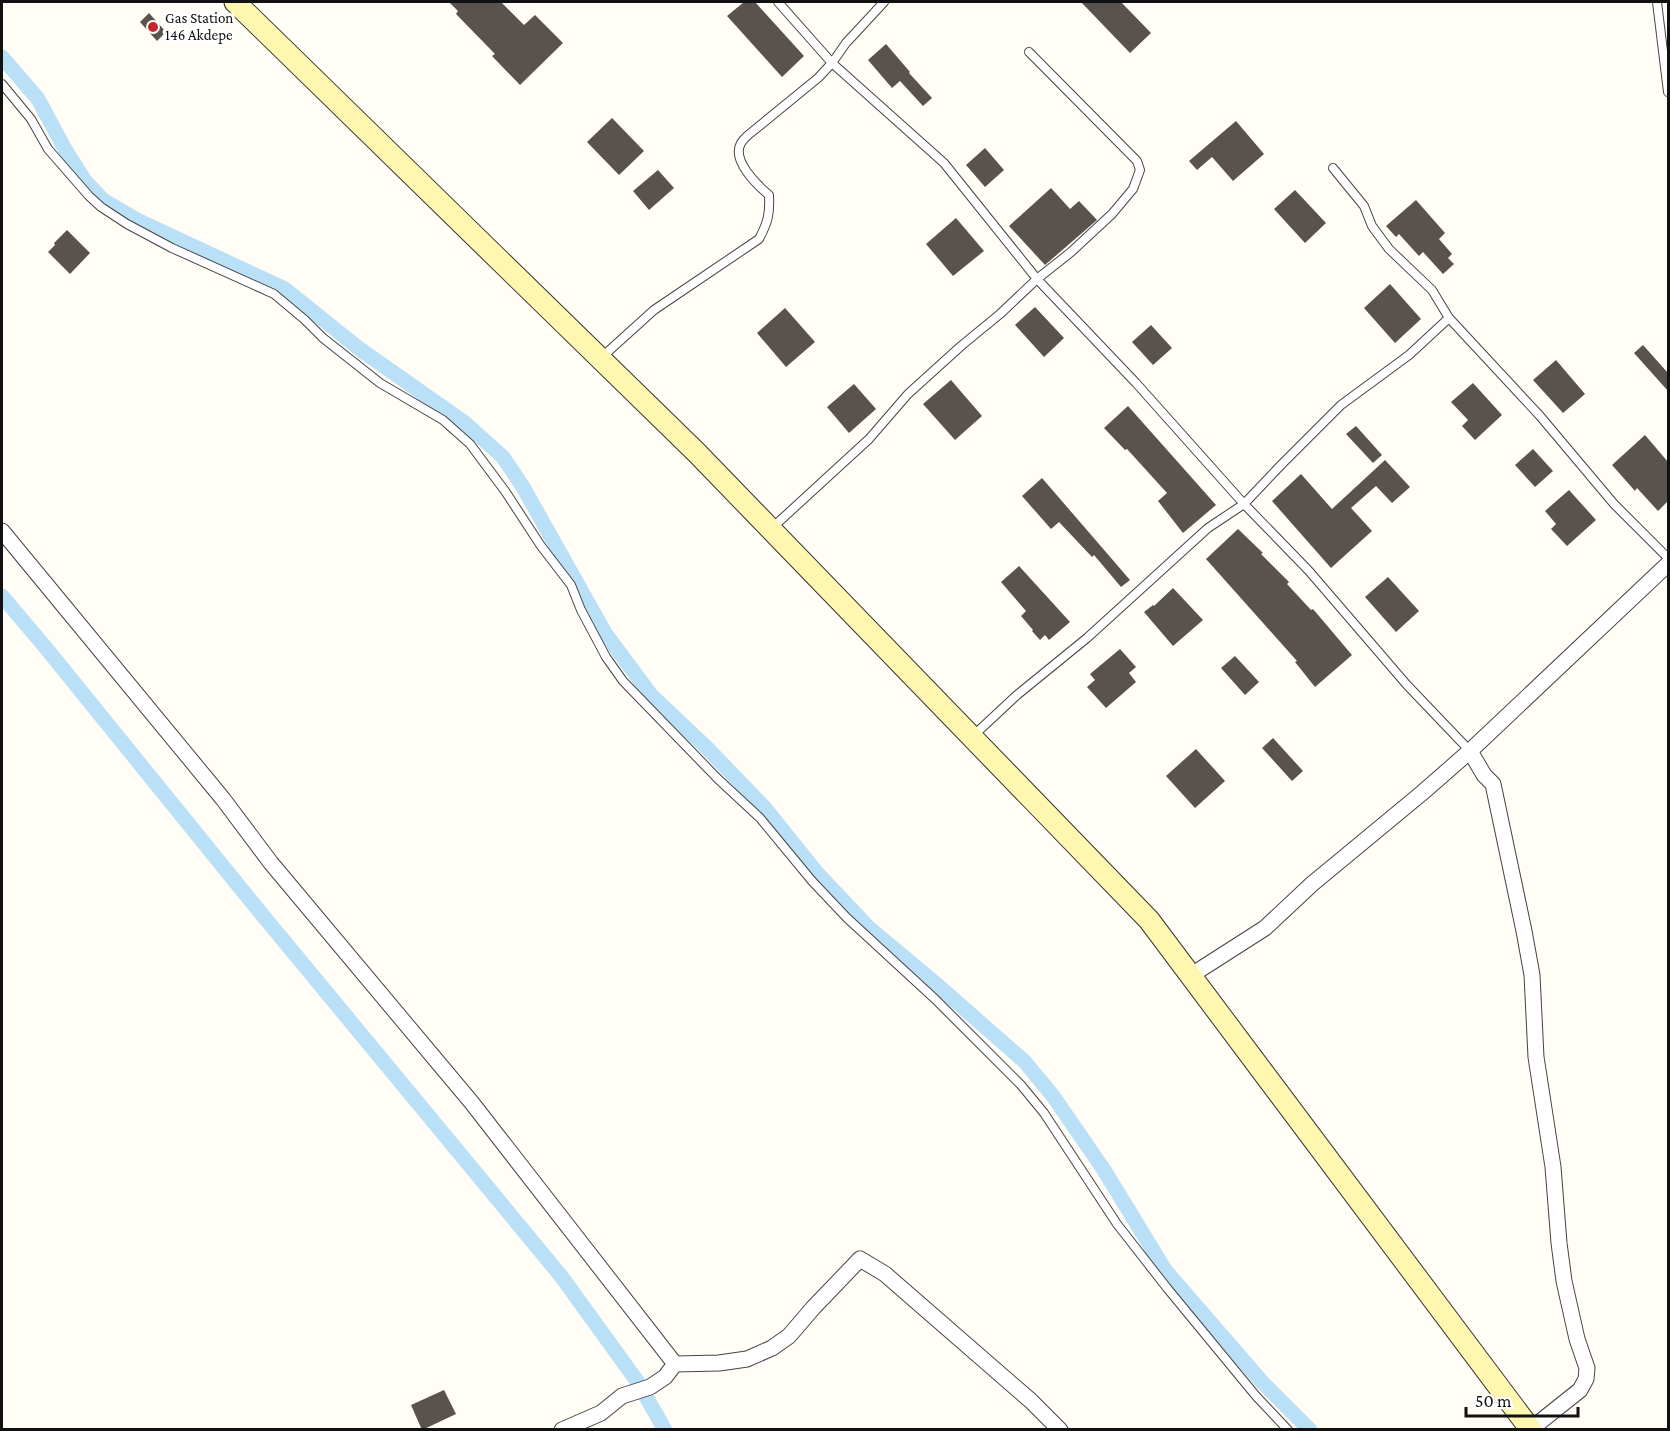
<svg xmlns="http://www.w3.org/2000/svg" width="1670" height="1431" font-family="'Crimson Pro',serif">
<rect width="100%" height="100%" fill="#fffdf5"/>
<g fill="none" stroke-linecap="round" stroke-linejoin="round">
<path stroke="#b9e0f7" stroke-width="15" d="M2 57 38 99 66 151 85 181 103 200 137 220 285 289 361 350 465 423 503 457 523 487 605 633 651 695 708 749 764 807 817 873 868 927 935 983 1025 1062 1053 1096 1104 1170 1165 1270 1262 1382 1310 1430
M2 596 46 648 255 906 561 1276 637 1381 665 1430"/>
</g>
<path fill="#5a524d" d="M449 2H501L524 25 535 15 563 43 520 85 492 56 495 54 456 14 458 11Z
M744 2H755L804 56 782 77 727 16Z
M1081 2H1121L1151 33 1130 53Z
M149 13 166 32 157 41 140 22Z
M886 44 910 72 909 73 932 98 923 106 900 81 892 88 868 60Z
M612 118 644 151 619 175 587 142Z
M1236 121 1264 154 1233 181 1212 157 1197 170 1189 161Z
M985 148 1004 170 985 187 966 165Z
M658 170 674 188 649 210 633 191Z
M1051 188 1070 209 1079 201 1097 220 1045 265 1009 226Z
M1295 190 1326 223 1305 243 1274 209Z
M1416 200 1445 233 1439 239 1452 254 1448 258 1454 264 1443 274 1423 252 1419 256 1399 234 1396 237 1386 226Z
M956 218 984 251 953 276 926 244Z
M67 230 90 253 70 274 48 252 55 245 54 243Z
M1390 284 1421 319 1395 343 1364 308Z
M1035 307 1064 338 1044 357 1015 325Z
M785 308 815 342 786 367 757 333Z
M1151 325 1172 348 1153 365 1132 342Z
M1643 345 1668 373V391L1634 353Z
M1556 360 1585 394 1563 413 1533 380Z
M951 380 982 416 955 440 923 404Z
M1473 383 1502 415 1475 440 1462 426 1468 420 1451 402Z
M854 384 876 409 849 433 827 407Z
M1128 406 1216 505 1183 533 1158 501 1167 493 1127 449 1125 450 1104 428Z
M1356 426 1382 455 1373 463 1346 434Z
M1645 435 1668 462V501L1658 511 1637 488 1635 491 1612 465Z
M1533 449 1553 471 1535 487 1515 465Z
M1385 460 1410 487 1392 503 1376 486 1351 508 1372 531 1331 568 1272 501 1301 474 1332 509Z
M1042 478 1130 580 1121 587 1094 555 1092 557 1059 522 1051 529 1022 496Z
M1569 490 1596 520 1567 546 1551 529 1556 524 1545 511Z
M1238 529 1263 553 1261 554 1289 582 1287 584 1311 610 1313 609 1352 655 1315 687 1295 662 1297 661 1206 559Z
M1019 566 1070 622 1049 640 1045 635 1040 640 1032 631 1033 630 1021 616 1026 611 1001 582Z
M1388 577 1419 611 1396 632 1365 597Z
M1173 588 1203 620 1173 646 1144 612 1153 605 1154 606Z
M1120 649 1136 667 1129 673 1136 682 1106 708 1087 687 1095 680 1090 674Z
M1235 656 1259 682 1245 695 1221 668Z
M1273 738 1303 771 1292 781 1262 748Z
M1196 749 1225 781 1195 808 1166 776Z
M444 1390 456 1414 422 1430 411 1405Z"/>
<g fill="none" stroke-linecap="round" stroke-linejoin="round">
<defs>
<path id="service" d="M778 2 832 63 944 163 1037 279 1136 383 1244 504 1309 571 1407 685 1470 751
M1657 2 1668 92
M2 84 31 119 48 149 89 196 101 207 127 224 172 248 274 294 305 320 323 338 380 383 443 420 470 444 505 491 541 546 571 585 581 610 606 657 623 681 718 779 760 818 812 881 847 918 935 999 1021 1085 1044 1113 1117 1224 1167 1288 1256 1396 1288 1430
M1333 168 1364 206 1372 226 1389 249 1432 290 1449 318 1540 416 1614 504 1668 558
M602 357 654 310 759 239C768 222 770 214 769 195 757 185 731 160 741 143 743 140 745 138 747 136L818 78 832 63 846 43 884 2
M772 528 869 439 908 394 961 346 1000 314 1037 279 1071 252 1112 214 1133 189 1140 170 1137 161 1029 52
M973 736 1017 695 1087 638 1208 528 1244 504 1280 466 1341 405 1409 355 1449 318"/>
<path id="minor" d="M2 531 223 799 271 863 472 1103 675 1364
M1470 751 1484 775 1493 784 1524 931 1532 975 1536 1057 1553 1167 1559 1243 1564 1281 1577 1339 1587 1368 1586 1379 1580 1390 1531 1429
M1190 976 1265 928 1312 884 1422 793 1470 751 1668 564
M562 1430 601 1413 622 1396 650 1387 665 1377 675 1364 719 1363 747 1359 772 1348 789 1336 813 1308 860 1259 885 1274 1031 1401 1060 1430"/>
<path id="secondary" d="M235 2 697 453 1149 920 1531 1430"/>
</defs>
<use href="#service" stroke="#444" stroke-width="10"/>
<use href="#minor" stroke="#444" stroke-width="17"/>
<use href="#secondary" stroke="#333" stroke-width="23"/>
<use href="#service" stroke="#fff" stroke-width="8"/>
<use href="#minor" stroke="#fff" stroke-width="15"/>
<use href="#secondary" stroke="#fff6b0" stroke-width="21"/>
</g>
<circle fill="#c4262e" stroke="#fff" stroke-width="2" cx="153" cy="27" r="6"/>
<g text-anchor="middle" stroke-width="6" stroke-linejoin="round" paint-order="stroke">
<g font-size="15" fill="#111" stroke="#fff" text-anchor="start">
<text x="165" y="23">Gas Station<tspan x="165" dy="17">146 Akdepe</tspan></text>
</g>
</g>
<rect width="1670" height="1431" fill="none" stroke="#111111" stroke-width="6"/>
<path d="M1466 1407v9h112v-9" fill="none" stroke="#111111" stroke-width="3"/>
<text x="1475" y="1407" font-size="18" fill="#111111" stroke="#ffffff" stroke-width="4.5" paint-order="stroke">50 m</text>
</svg>
